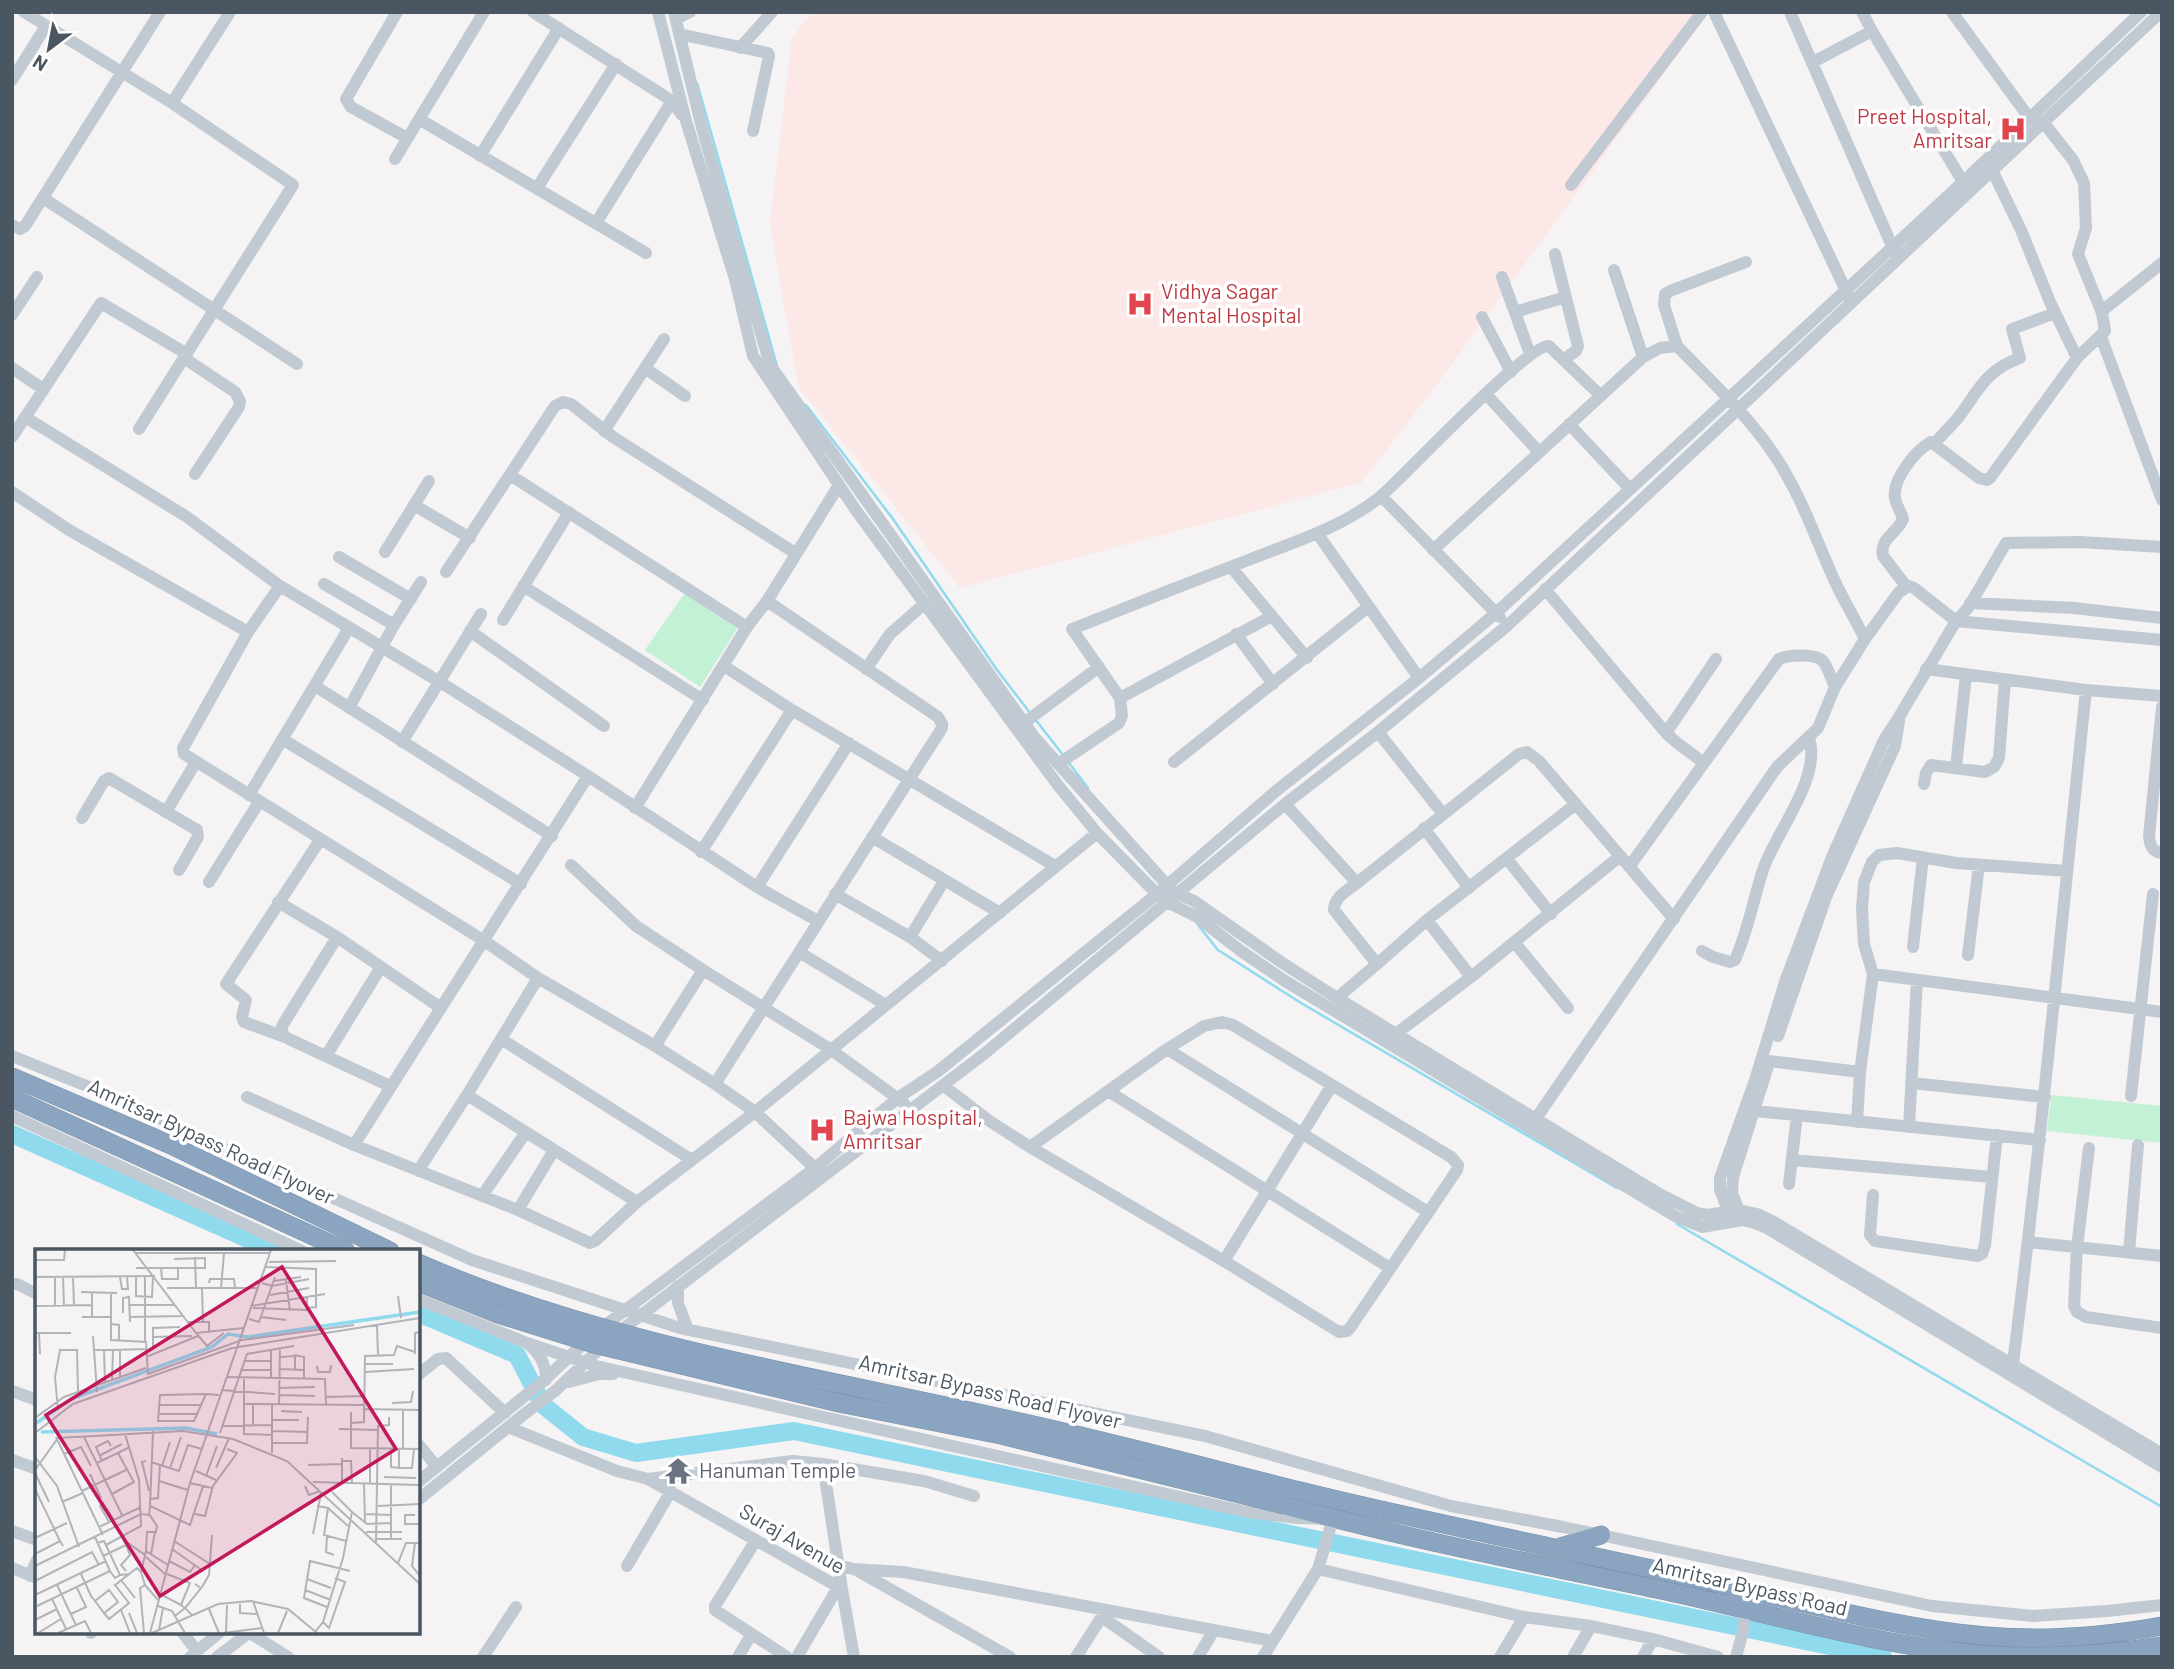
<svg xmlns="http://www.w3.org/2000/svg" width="2174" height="1669" font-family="Barlow,sans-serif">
<rect width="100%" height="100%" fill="#f5f3f3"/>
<path fill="#fce8e6" d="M812 12H1709L1432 391 1361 483 960 588 798 386 770 222 792 38Z"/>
<path fill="#c3f1d5" d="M689 587 742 621 700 687 645 650Z
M2051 1095 2162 1106V1143L2047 1131Z"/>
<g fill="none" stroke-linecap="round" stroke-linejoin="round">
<path stroke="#90daee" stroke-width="2.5" d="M697 83 777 366
M806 405 893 519 997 670 1031 714
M1035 719 1063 755
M1069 763 1088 788
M1198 925 1218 950 1301 1003 1617 1188
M1677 1224 2162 1507"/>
<path stroke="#90daee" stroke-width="18" d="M12 1134 275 1251
M418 1313 517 1355 543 1405 583 1437 636 1453 794 1431 1883 1657"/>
<defs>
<path id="highway" d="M12 1077 171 1145 390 1251
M12 1098 346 1251
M1284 1505C1410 1540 1538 1564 1666 1591 1771 1614 1881 1647 1988 1655 2046 1659 2104 1655 2162 1646
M1517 1540C1595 1557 1673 1573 1751 1591 1829 1609 1907 1629 1986 1636 2044 1641 2105 1636 2162 1626
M1560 1547 1601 1535"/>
</defs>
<use href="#highway" stroke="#7690ad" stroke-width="19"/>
<path stroke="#c1cad2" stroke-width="12" d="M24 12 172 103 293 185 139 429
M397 12 346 99 351 107 407 138
M533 12 672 101 682 115
M658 12 686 121 735 279 753 356 855 509 1057 784 1097 833 1157 894 1167 902 1197 917 1241 951 1285 981 1675 1216 1702 1227 1742 1220 1752 1222 1767 1228 2162 1467
M674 12 702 128 770 365 1035 738 1167 885 1176 893 1194 901 1281 962 1337 998 1656 1192 1697 1213 1707 1215 1739 1210 1757 1214 1774 1222 2162 1454
M1714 12 1849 297
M1790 12 1895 253
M1862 12 1872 31
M1952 12 2030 119
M676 19 690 12
M679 34 768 53 769 56 753 131
M740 48 772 12
M1813 62 1872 31 1966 187
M12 80 46 26
M172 103 230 12
M419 119 646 253
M2043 122 2073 160 2084 183 2086 228 2078 254 2102 313
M480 156 559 28
M395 159 484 12
M1571 185 1702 12
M537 188 616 64
M43 198 297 364
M596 223 672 101
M12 225 20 229 25 226 160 12
M1555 254 1578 346 1576 351 1564 359
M1614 270 1643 357
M1502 277 1530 354
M1515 312 1566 297
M12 315 37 277
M1482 317 1511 372
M2101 337 2162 500
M1677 346 1664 305 1665 294 1670 291 1746 262
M184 358 235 392 240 401 239 407 195 474
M2077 358 2105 331 2102 313 2103 310 2162 263
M12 368 43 389
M645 368 685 396
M1486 394 1539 452
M25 417 187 517 280 586 440 682 588 776 757 887 818 921
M1569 424 1630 489
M604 431 664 339
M12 437 101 303 187 354
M1934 444C1942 435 1950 427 1957 419 1978 392 1985 370 2020 358L2012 329 2055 313
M510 475 747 627
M12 492 69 530 248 632
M1381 496 1500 617
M414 505 470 538
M1317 533 1419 678
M1433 550 1643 357 1660 348 1677 346C1712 382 1750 417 1777 459 1803 499 1817 543 1837 586 1846 604 1856 621 1865 639L1835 687 1818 728 1777 767 1535 1120
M385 552 429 481
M339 557 411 599
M1231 567 1307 658
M446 572 555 406 563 402 571 404 613 437 795 553
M324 584 394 625
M280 586 248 632 183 748 184 754 483 940 538 978 655 1046 715 1084 755 1112 819 1172
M523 586 703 700
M1906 586 1883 556C1879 538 1897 534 1903 519 1901 512 1896 505 1895 498 1892 479 1916 450 1931 442L1979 478 1987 480 1990 478 2077 358 2050 302 2021 230 1992 170
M1545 589 1666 733 1676 742 1704 763 1629 867
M1970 603 2074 608 2162 618
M503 620 569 512
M470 631 604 726
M1236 634 1273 684
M1865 639 1899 592 1909 586 1914 588 1956 621 2162 640
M724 666 792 710 1055 866
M866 669 890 634 924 604
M1926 669 2086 690 2162 696
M315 686 552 836
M1120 698 1272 616
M2162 707 2149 836C2150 845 2152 852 2162 853
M349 708 394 625 421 582
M1024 723 1099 667
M1378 732 1443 814
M1666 733 1716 659
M282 739 521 884
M402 742 481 614
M1174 762 1368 607
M1704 763 1779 659C1788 655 1815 653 1823 661 1828 667 1831 679 1835 687
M1058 764 1119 723 1122 716 1120 698 1072 629C1132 605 1191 582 1251 559 1294 542 1343 527 1380 497 1405 476 1527 344 1549 346L1600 395
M1956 767 1966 675
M1924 784 1926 773 1931 765 1985 772 1994 767 1999 758 2005 680
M249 795 349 628
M1285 804 1357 883 1519 754 1527 752 1539 761 1674 919
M635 808 747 627 767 601 839 485
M166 812 196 762
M82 818 104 781 109 778 114 781 197 830 198 837 179 870
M1424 828 1469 888
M872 837 1000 913
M701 852 792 710
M1507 859 1551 914
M571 865 636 926 703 970 830 1049 904 1103
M209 882 259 802
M757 887 849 743
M835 894 910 937 942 961
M278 902 337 937 441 1008
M337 937 282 1026C281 1032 283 1036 289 1039L390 1086
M910 937 944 881
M1515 943 1568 1008
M1913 947 1923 857
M1702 951 1713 957 1730 962 1735 960 1737 955C1749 927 1754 896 1764 867 1777 831 1822 777 1809 738
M799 952 886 1005
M1968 955 1979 865
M1377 964 1427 920 1576 804
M1873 974 2162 1012
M1471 977 1619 857
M1337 998 1377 964 1334 910C1334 897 1347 891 1357 883
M1397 1033 1471 977 1427 920
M1778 1036 1826 897 1895 746 1899 721
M285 1037 244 1022 242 1017 246 1000 226 984 320 840
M501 1039 692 1160
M655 1046 703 970
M1167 1049 1428 1212
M12 1056 119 1099 235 1154 472 1260 680 1328 1205 1436 1451 1506 1563 1527 1932 1606 2033 1616 2107 1611 2162 1605
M326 1056 381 967
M1769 1061 1860 1072
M1911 1083 2045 1097
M715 1084 942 728V724L938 717 767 601
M944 1086 988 1120 1030 1147 1224 1261 1339 1332 1347 1331 1350 1328 1457 1170 1458 1165 1451 1157 1233 1025 1222 1022 1204 1026 1167 1049 1030 1147
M1108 1091 1390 1268
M467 1095 637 1202
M2131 1096 2153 894
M247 1097 354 1145 518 1210 590 1243 595 1241 637 1202 755 1112 1097 833
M1755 1111 2040 1140
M12 1116 302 1251
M1857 1122 1860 1072 1873 974 1864 944 1862 909 1864 882 1872 862 1879 855 1897 853 1956 863 2067 871
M1909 1127 1917 980
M354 1145 588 776
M2089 1148 2077 1247 2074 1306 2077 1312 2086 1317 2162 1328
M1792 1160 1992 1177
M418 1171 467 1095 538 978
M1789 1184 1797 1115
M1873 1195 1870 1235 1875 1241 1978 1256 1982 1254 1985 1245 1997 1135
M482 1196 526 1132
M518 1210 554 1150
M1741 1216 1732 1193 1733 1177 1769 1063
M1731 1218 1720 1190V1178L1755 1080 1786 979 1832 857 1884 740 1899 717 1956 621 1968 608 2006 543 2080 542 2162 547
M2028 1242 2162 1256
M2129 1252 2138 1145
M1224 1261 1332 1085
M12 1284H17L37 1294
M678 1286V1303L688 1330
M418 1299 527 1343 596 1366 1247 1512 1297 1518 1333 1519 1318 1569 1263 1657
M528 1344C540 1354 546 1364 546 1380
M2012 1371C2041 1144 2062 917 2086 690
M418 1375 438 1359 446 1358 505 1413
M569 1382 599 1374H613
M12 1391 37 1400
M508 1427 617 1471 648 1479 842 1589 854 1657
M418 1444 437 1467
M12 1460 37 1469
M823 1464 924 1481 974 1496
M648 1479 793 1461 823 1464 842 1589
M418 1482 541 1383 596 1332 815 1168 899 1097 937 1072 1157 894 1276 791 1419 678 1496 613 1963 182 2141 12
M418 1500 523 1415 555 1391 611 1338 984 1054 1285 804 1378 732 1508 625 2161 12
M12 1531 37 1540
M756 1540 715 1606V1610L787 1657
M839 1565 853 1569 903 1572 1273 1641
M627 1566 671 1491
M12 1568 37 1578
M1318 1569 1524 1617 1591 1626 1653 1639 1718 1657
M858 1571 1010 1657
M30 1576 37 1560
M1102 1617 1159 1657
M182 1632 197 1651
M91 1633 92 1632
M250 1633 288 1657
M190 1657 220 1632
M217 1657 250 1632
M483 1657 516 1607
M738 1657 751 1635
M797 1657 838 1587
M1076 1657 1106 1610
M1198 1657 1214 1630
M1500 1657 1524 1617
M1573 1657 1591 1626
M1643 1657 1653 1639
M1736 1657 1744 1628 1745 1608"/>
<use href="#highway" stroke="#8ba5c1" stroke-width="18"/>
<defs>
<path id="highway-bridge" d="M418 1263C601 1343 807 1375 1001 1418 1101 1439 1200 1466 1300 1491 1372 1509 1444 1524 1517 1540
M418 1282 498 1314 594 1344 839 1403 1001 1435 1284 1505"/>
</defs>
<use href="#highway-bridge" stroke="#7690ad" stroke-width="19" stroke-linecap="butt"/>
<use href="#highway-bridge" stroke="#8ba5c1" stroke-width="18"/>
</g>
<defs>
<symbol id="hospital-bare" viewBox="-9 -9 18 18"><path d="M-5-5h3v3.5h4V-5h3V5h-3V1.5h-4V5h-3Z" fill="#e0444e" stroke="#fff" stroke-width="2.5" paint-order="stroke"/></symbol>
<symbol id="temple-bare" viewBox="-9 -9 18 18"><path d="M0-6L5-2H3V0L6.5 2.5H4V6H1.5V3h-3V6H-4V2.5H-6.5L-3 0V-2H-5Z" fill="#6b7280" stroke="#fff" stroke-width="2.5" paint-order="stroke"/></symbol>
</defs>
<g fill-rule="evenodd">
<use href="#hospital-bare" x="1994" y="110" width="38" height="38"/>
<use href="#hospital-bare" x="1121" y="285" width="38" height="38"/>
<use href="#hospital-bare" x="803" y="1111" width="38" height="38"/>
<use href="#temple-bare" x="659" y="1452" width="38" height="38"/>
</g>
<g text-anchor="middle" stroke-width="7" stroke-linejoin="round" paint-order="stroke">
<g font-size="21" fill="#be3a42" stroke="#fff" text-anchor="start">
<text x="1992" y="124" text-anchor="end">Preet Hospital,<tspan x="1992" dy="24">Amritsar</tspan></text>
<text x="1161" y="299">Vidhya Sagar<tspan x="1161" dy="24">Mental Hospital</tspan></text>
<text x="843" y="1125">Bajwa Hospital,<tspan x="843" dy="24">Amritsar</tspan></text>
</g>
<g font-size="21" fill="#4a5661" stroke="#fff">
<text transform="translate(211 1142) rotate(25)" y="7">Amritsar Bypass Road Flyover</text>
<text transform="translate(990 1392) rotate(13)" y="7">Amritsar Bypass Road Flyover</text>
<text transform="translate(792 1539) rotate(30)" y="7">Suraj Avenue</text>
<text transform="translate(1750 1587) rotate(13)" y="7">Amritsar Bypass Road</text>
</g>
<g font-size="21" fill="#5b616d" stroke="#fff" text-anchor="start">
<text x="699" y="1478">Hanuman Temple</text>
</g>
</g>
<g transform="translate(35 1249)">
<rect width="385" height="385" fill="#f5f3f3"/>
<path fill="none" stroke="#90daee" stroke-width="3.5" d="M0 175 36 150 177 98 193 85 213 88 385 63M6 183 151 179 182 185"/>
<path fill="none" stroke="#b1b4b9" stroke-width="2" d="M98 1 161 84 209 79M101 4H235M160 8 161 39M0 11H29L30 1M234 13 301 12M231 18 281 20V58L272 59M101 19H170V9L139 10M126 19 127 30H143V19M0 28 120 27M20 28V56M28 28 29 56M38 28 39 56M85 28 87 40H93L92 28M101 28V47L117 48 118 27M110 28V92M251 31 255 62M239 32 266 28M174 34 175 30H199L200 39M227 34 237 37 274 30M132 39H223M167 39 168 73M186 39 189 4M46 43 82 44M76 43V91L111 93 113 125 207 91 319 76M235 46 274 39M363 47 366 69M95 56H140M0 57 57 56M216 57 290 45M218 59 272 61V48M88 64V49L94 48 95 73M47 68H76M57 68V43M95 68 147 67M226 68 251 71M214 70 224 73 240 28M152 73H174V84M76 75 84 76V92M342 76 343 107M0 84H36M4 84 5 105M162 85 172 97 189 84M58 87 62 143M118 88 157 87M118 98V79L145 78M59 101H78L77 131M69 101 70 134M78 101 111 100M85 101V127M236 101V130M380 105V84L385 83M259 106 269 108V130M111 108 163 87M245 108 260 107V121M210 112H236M330 115H358M282 117 283 123H295L296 116M244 120 269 121M207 121H236M330 123 379 120M191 128 290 130 291 155M209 130V185L237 186M244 139 280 138M186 141 240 145M171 145 159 172H123L125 146 171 145 184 146M244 146 280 147M291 148 330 147M357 154 376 153 378 142M209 155 330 156M244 155 245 99M124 156H166M330 160 385 161M23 161 20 128 25 101H42L43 143M368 161V200M246 162 267 163M316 163V199L385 200M123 165H163M0 169 29 148 111 119M237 171H264M316 174 329 173 330 107 359 106 362 97 380 103M187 177 237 176M218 177V155M304 180 343 181M118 182 115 257 155 276 168 237M237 182 273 183M0 184 38 155 197 99 385 69M185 184 212 105 259 97M21 188 68 286M49 188 87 266M237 194H272L273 168M356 200V218L364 219M364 200V219H377L379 200M237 204V155M29 205 46 198 56 217M64 207 87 195M0 208 22 237 44 298M307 209V234M67 212 61 198 73 192 76 197M111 212 107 213 114 242M307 212H316L317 234M116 213 144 222 153 196 167 200M62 214 95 198M125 216 124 232 153 241M273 216 307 215M127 217 135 193M135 219 146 188M181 219 194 189M0 221 23 189 148 182 198 190 252 212 385 335M161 222 181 231M0 224 14 253M55 225 66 249M171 227 182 197M349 228 381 229M278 233 385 236M155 234 177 239M329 235 330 273M335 235V200M356 235V290M270 237 274 246 285 242M0 240 25 292M47 242 91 221M297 243 317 263M77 245 99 233 83 204M115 250 123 249 124 232M27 253 48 244M282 257 293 259 313 277M343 257 385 255M293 259 289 286 311 292M114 265 122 277 121 283H112L111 302 133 316M160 265 170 267 178 237 202 204 192 200M330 265 356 266M380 266H370V275H385M74 273 65 257 68 254 79 271M64 278 106 258M331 283H367M278 285 286 244M292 287 291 303 299 306M0 289 32 274M342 290H367M89 291 110 306M139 292 175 315M341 293 343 177 354 176V168M62 294 69 292 85 326 80 329 75 322M380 294 377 317 385 327M71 296 106 277 104 231 90 185M91 296 95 306 86 316 91 322M137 300 168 322M0 305 25 292 28 297M116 305 120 283M68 307 91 296 87 288M111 308 130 325M134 312 155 323 160 316M363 314 371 294H385M0 317 106 265 114 266 115 257M106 323 110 336 123 351M46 325 56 347 60 352 69 364 83 353 74 341 60 352M94 325 102 319 106 323 111 302M272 330 296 339M86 331 100 349M0 332 57 303 64 316M22 336 41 376M79 337 94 325 85 326M167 338 174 326 177 286M270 341 296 351M0 346 71 312M127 346 146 356 155 334 132 325M17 350 31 380M218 352 229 384M205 355V364L222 365M146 356 150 359 166 339 160 335M2 357 75 322 60 288M123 357 137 362 150 384M292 358 269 349 275 312 315 322M174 360 184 384M86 361 95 384M69 364 74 370 94 354 80 336M94 364 102 384M36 365 51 358 42 339M140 367 150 359 157 366M0 371 22 360M288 373 294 379 310 333 300 329M124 381 128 359M191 383 192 356M280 383 288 373 308 309 317 263 332 275 356 274M3 384 26 370M23 384 50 372 56 384M109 384 105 339 110 336M115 384 155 234 236 1M117 384 183 355 216 352 253 360 282 384M188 384 227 379M243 384 252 362"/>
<path fill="#c2185b" fill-opacity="0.15" stroke="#c2185b" stroke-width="3.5" d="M247 18 361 200 125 347 11 166Z"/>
<rect width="385" height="385" fill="none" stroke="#4a5661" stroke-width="3.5"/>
</g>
<rect width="2174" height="1669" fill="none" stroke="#4a5661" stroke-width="28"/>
<g transform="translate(49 49) rotate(212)" stroke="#ffffff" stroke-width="5" paint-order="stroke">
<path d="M0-5L12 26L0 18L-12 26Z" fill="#4a5661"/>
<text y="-10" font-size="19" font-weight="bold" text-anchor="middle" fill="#4a5661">N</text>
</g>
</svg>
